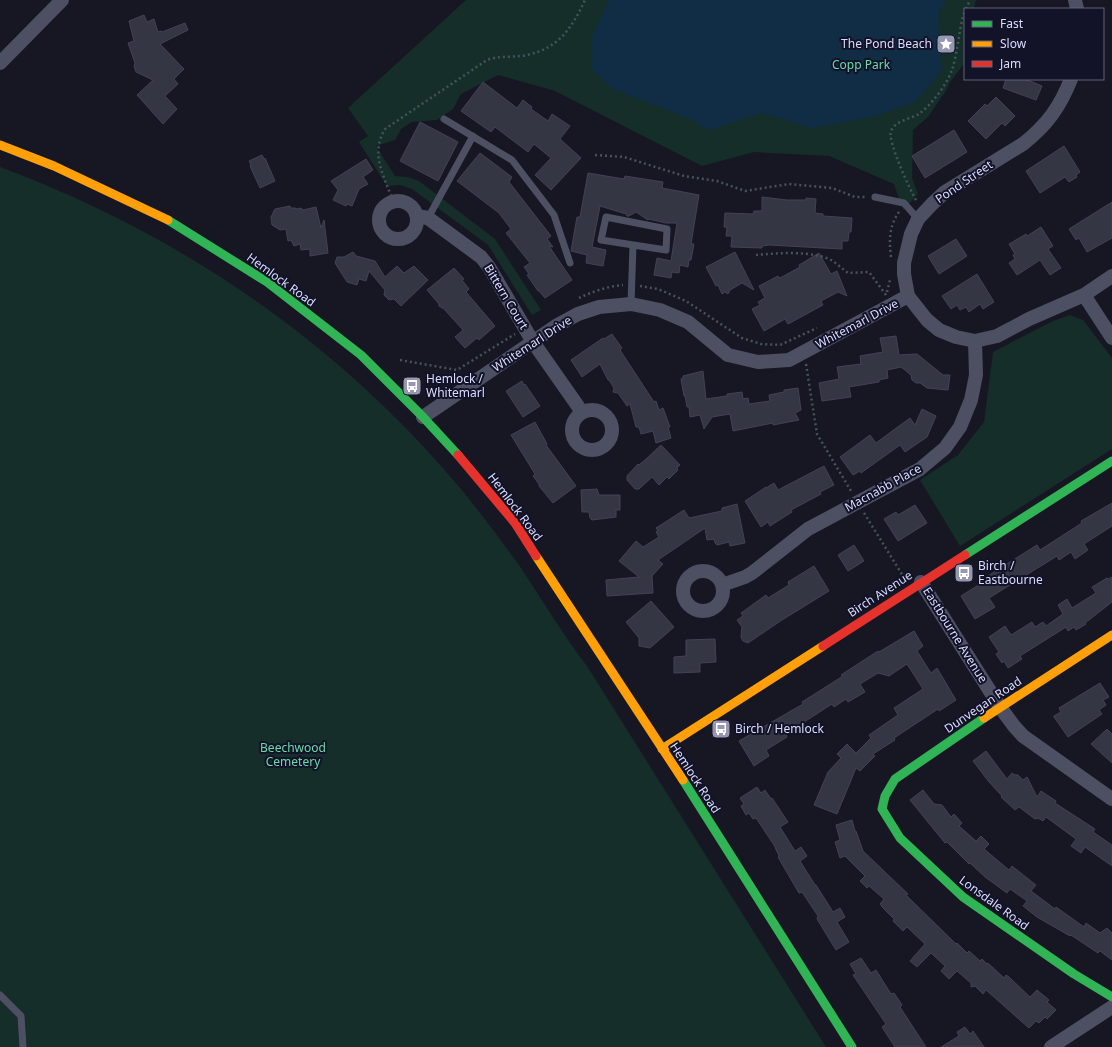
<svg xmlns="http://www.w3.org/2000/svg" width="1112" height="1047" font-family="'Noto Sans',sans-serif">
<rect width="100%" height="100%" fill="#171723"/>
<path fill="#152e2a" d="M466 0H976L974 9H965V56L964 64 950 82 945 92 928 117 913 130 912 178 918 194 903 210 894 184 829 156 754 152 702 166 555 91 498 75 461 94 453 109 437 120 412 122 401 129 395 140 376 146 395 176 407 177 419 181 495 239 541 310 532 315 488 245 412 189 400 185 387 186 359 142 368 136 348 108Z
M0 167C180 234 338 342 461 489 482 515 502 541 521 568 543 601 563 635 587 666L826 1047H0Z
M1070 315 1083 320 1112 358V449L960 546 920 480 958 455 984 422 993 352 1053 321Z"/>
<path fill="#112d46" d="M609 0H946L938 13 941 72 915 102 876 116 812 128 762 113 708 130 690 119 611 88 591 68 592 37Z"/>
<path fill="#353644" stroke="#424256" d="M144 15 147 22 154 19 158 32 161 31 162 32 185 23 188 30 160 44 184 69 174 79 178 84 165 96 177 109 163 124 137 95 153 80 136 72 134 66 135 63 128 43 134 41 129 21Z
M1006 79H1025L1042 86 1036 100 1003 88Z
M483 82 517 108 523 100 532 107 531 109 548 121 552 114 570 126 560 139 581 158 551 190 535 175 551 158 534 144 528 152 495 127 491 132 461 111Z
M996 97 1015 116 1005 126 1002 123 986 139 968 121 985 104 987 106Z
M420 122 458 142 438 181 400 161Z
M954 130 967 152 925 178 912 156Z
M1064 146 1080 172 1076 175 1077 177 1069 182 1065 177 1040 193 1026 171Z
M480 153 512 177 509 182 551 236 547 239 553 247 549 246 572 280 545 298 539 291H538L527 275 529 274 524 267 530 263 506 233 511 229 499 213 457 181Z
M262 155 264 159 265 158 275 181 260 188 250 166 251 165 249 161Z
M366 159 373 170 363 177 368 184 359 189 352 206 347 204 346 206 333 200 338 190 331 181Z
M588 173 624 179 625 176 663 182 662 188 699 195 691 244H694L691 260H689L688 267 680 265 679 273 672 272 671 278 654 275 657 258 671 261 677 223H666L649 219 648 220 636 212 629 216H627L626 214 600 206 592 247 606 250 603 266 586 263 587 255 571 251 577 217H580Z
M762 197 787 200H806V198L816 199 815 213 823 214V216L852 218 851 232H849L848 241H842V249L769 245 762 246V248L731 247 732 236H726L727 227H724L725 213 753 214 754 211H762Z
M1112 202V238L1087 252 1079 238 1076 240 1069 229Z
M290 206 291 208H295L297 209 301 208 303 210 316 207 321 228 324 220 328 253 310 256V249L301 250 300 244 294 246 291 240 288 241 286 229 280 230 272 225 271 217 275 209Z
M1041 227 1053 246 1048 249 1061 268 1050 275 1040 260 1017 275 1009 263 1015 259 1013 255 1015 254 1009 244 1026 234 1027 236Z
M956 239 967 256 939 274 928 256Z
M353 252 356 256 375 261 385 277 397 266 404 273 414 266 428 280 401 306 394 299 389 300 384 295 385 290 369 271 366 281 359 279 357 285 347 282 335 263 337 257H344Z
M735 252 754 290 742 283 730 290 728 294 725 292 722 294 718 285 716 286 706 267Z
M819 253 831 274 837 271 847 296 838 292 821 301 823 305 788 324 785 319 764 331 752 309 760 305 758 302 765 298 759 286 778 276 780 278 800 267 799 265Z
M454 268 464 279 462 280 469 289 466 292 495 326 479 340 477 338 465 348 455 337 463 330 444 309 439 306V304L427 290Z
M977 274 994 302 983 309 980 304 969 312 966 307 960 310 957 305 951 309 942 296Z
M612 334 622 348 620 350 654 402 656 401 659 410 663 408 670 427H668L671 438 656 443 653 431 641 434 639 427H636L630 404 627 406 618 393 613 392 614 388 609 380H608L600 364 582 377 571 360 603 338 604 339Z
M896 336 899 355 917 354 943 375H950L948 390 927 388 920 383H916L912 380 911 375 901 367 887 370 888 378 879 380V382L849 387 851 397 822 401 819 383 839 379 837 367 861 364 860 356 883 352 880 338Z
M703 371 706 399 727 396V394L742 392 743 399 748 398 749 404 770 401 769 395 784 392V390L798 388 801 410 795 413 799 420 773 425V423L733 431 730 414 712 417 704 429 700 415 690 417 689 407H687L685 396H684L681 379 683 378V376Z
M522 381 524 385 525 384 540 406 523 417 506 391Z
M922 409 936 416 927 437 905 452 900 445 861 473 860 471 853 475 840 457 870 435 876 443 910 418 915 425Z
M535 422 547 444 546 445 576 486 553 503 539 486V484L533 476 535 474 511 435Z
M661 445 680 465 677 468 678 470 669 479 667 477 659 485 652 477 639 489H635L627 480V476L638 464 639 465 645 460Z
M824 466 834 485 820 492 821 494 791 510 792 512 770 526 768 522 761 527 745 501 766 487V488L774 483 778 490Z
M597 489 599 495H620V510H616V517L592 520 590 518 589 512H582L581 490Z
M1112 503V526L1084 544 1088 550 1075 559 1071 552 1059 560 1057 556 989 598 995 607 975 619 961 596 985 581 984 579 991 574 1037 545 1040 550 1082 523 1081 521Z
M737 504 745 543 730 546 729 542 717 545 715 543 714 539 707 540 705 528 658 560 663 564 652 576 653 593 607 596 606 580 639 577 619 561 636 541 643 547 659 537 656 532 658 531 656 528 684 510 689 518 722 511V508Z
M915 505 927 523 898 541 884 519 896 512 898 515Z
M854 545 864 561 848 571 838 555Z
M814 566 829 591 782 620 748 643 743 641 741 637 742 627 737 620 743 616 741 613 766 595 768 598 789 585 788 582Z
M1112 577V602L1085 623 1086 624 1076 630 1074 627 1068 631 1066 627 1020 656 1022 659 1008 668 1004 661 1002 663 996 654 999 652 989 637 1005 626 1011 635 1032 622 1035 627 1043 622 1046 626 1063 614 1058 605 1067 599 1072 608 1096 593 1092 587 1107 578 1108 579Z
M651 601 674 627 650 648 639 646V638L626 622Z
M914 631 923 646 917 651 931 673 937 668 956 700 939 711 938 709 894 738 895 740 873 754 875 756 860 771 856 768 837 814 814 805 828 772 841 758 837 754 847 744 856 753 871 738 869 735 898 715 894 708 923 689 907 664 889 676 878 673 860 684 865 692 848 702 846 699 834 707 832 704 801 724V725L786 735 787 737 766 750 769 756 754 766 739 741 803 704 802 702 843 676 841 675 878 651 879 652Z
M715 639 716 662 700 663V672L674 673V657L686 656V640Z
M1100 683 1109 697 1103 700 1106 705 1099 710 1102 714 1068 737 1054 717V716L1061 712 1059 708Z
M1107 729 1112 734V763L1091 744Z
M986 751 1007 779 1012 773 1015 775H1018L1023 780 1027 777 1037 797 1041 791 1056 801 1055 803 1095 829 1093 832 1112 845V866L1085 847 1081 853 1071 846 1076 839 1046 817 1043 821 1038 818 1035 819 1019 807 1015 810 1001 797 1002 796 989 782 973 761Z
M757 787 761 793 765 790 771 799 772 798 788 822 780 827 795 851 801 847 807 856 800 861 815 885H816L833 912 840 908 845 917 837 922 849 942 836 950 817 919 818 916 802 892 799 893 796 888 778 857 779 856 774 845 756 818 753 819 749 813 746 815 741 806 744 804 740 798Z
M923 790 934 804 942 805 951 817 954 814 962 823 959 826 976 841 981 836 989 844 984 849 1009 870 1012 866 1036 885 1031 891 1055 909 1056 907 1084 927 1086 923 1100 933 1107 928 1112 933V960L1100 951 1098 953 1071 935 1070 936 1037 917 1023 906 1027 901 1010 889 1007 893 985 877 970 863 969 864 947 842 945 843 910 800Z
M852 820 855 831H856L863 851 908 894 906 895 956 944 957 943 967 953 969 951 980 961 982 959 987 964 988 963 1004 978 1006 975 1009 977 1030 997 1037 990 1049 1000 1047 1002 1056 1010 1047 1019 1045 1017 1039 1023 1036 1021 1029 1028 986 990 983 994 975 986 971 987V983L957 971 949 979 941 971 945 966 931 953 917 967 910 961 925 944 907 927 903 931 893 921 894 919 883 908 880 904 884 899 869 886 867 888 860 881 865 876 845 856 840 858 835 842 840 840 836 825Z
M861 958 871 973 876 970 891 994 894 993 902 1005 900 1007 926 1047H895L882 1027 886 1024 853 975 856 974 850 964Z
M965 1027 970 1034 973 1031 984 1047H941L959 1036 957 1032Z"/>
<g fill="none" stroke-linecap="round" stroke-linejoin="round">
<path stroke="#45535c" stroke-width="2.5" stroke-dasharray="2 3" stroke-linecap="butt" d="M966 9 970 0
M595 155 624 157 684 176 717 181 745 191 789 184 832 188 855 197H865
M916 200C910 190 887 140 891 131 895 121 910 119 919 114 932 104 946 86 952 70 957 55 959 32 963 16L965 11
M393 201C384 176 370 154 385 129L487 60C500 55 513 58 527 55 559 48 572 28 585 0
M756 255C778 253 813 250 833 261 838 265 843 269 848 273L869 272 886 295
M891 257C889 240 889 226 899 212
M640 286 658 289 686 301 742 338 761 344 780 345 817 328
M887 292 890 280
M579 298C592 292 608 286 623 285
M400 360 457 370 515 334
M806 364 817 434 851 491
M864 513 903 576"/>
<path stroke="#4d5063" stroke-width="7" d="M444 119 512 160 554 215 570 263
M875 197 904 203 918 219
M606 217 667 229 666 250 601 240Z
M428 218 473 136
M631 304 633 245
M0 995 21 1016 23 1047"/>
<path stroke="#4d5063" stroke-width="14" d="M1075 0 1077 9
M0 63 62 0
M1071 79C1060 107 1047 125 1023 144L945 192 932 204 918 219 911 234 904 263V274L908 296 927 320 939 330 956 337 975 341 997 336 1029 319 1084 295 1112 276
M379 220a19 19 0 1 1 38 0a19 19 0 1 1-38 0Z
M417 216 428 218 481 257 489 267 533 342 582 412
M1084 295 1112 338
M572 430a20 20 0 1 1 40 0a20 20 0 1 1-40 0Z
M423 417 556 326 578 314 599 307 631 304 660 310 688 322 728 355 758 362 789 360 908 296
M683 591a20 20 0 1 1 40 0a20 20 0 1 1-40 0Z
M921 582 1000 707 1014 726 1023 736 1112 799
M722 585 745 577 752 573 808 529 920 469 945 448 960 427 971 400 976 375 975 341
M1051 1047 1112 1007"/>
<path stroke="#30b455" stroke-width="9" d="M168 220 267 282 361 355 423 417 458 455
M965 555 1112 461
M984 718 895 779 885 796 882 809 900 838 963 897 1074 974 1112 997
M683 780 852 1047"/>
<path stroke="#ff9f0a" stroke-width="9" d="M0 145 54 166 168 220
M536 556 683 780
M984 718 1112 635
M662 749 823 646"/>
<path stroke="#e5322d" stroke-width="9" d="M458 455 515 523 536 556
M823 646 965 555"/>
</g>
<defs>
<symbol id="sight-square" viewBox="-11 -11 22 22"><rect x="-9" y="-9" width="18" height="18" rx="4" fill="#9698b1" stroke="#121228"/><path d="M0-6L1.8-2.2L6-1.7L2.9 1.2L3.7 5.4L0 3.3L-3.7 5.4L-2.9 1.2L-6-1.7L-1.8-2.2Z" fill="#fff"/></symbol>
<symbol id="bus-square" viewBox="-11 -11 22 22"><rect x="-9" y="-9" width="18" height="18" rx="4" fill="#9698b1" stroke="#121228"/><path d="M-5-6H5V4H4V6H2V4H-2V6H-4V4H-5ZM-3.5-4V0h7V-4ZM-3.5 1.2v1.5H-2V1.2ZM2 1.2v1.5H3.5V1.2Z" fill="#fff"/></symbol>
</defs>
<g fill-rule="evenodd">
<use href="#sight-square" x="935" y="33" width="22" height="22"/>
<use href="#bus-square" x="401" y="375" width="22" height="22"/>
<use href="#bus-square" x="953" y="562" width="22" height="22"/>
<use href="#bus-square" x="710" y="718" width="22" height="22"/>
</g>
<g text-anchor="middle" stroke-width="4" stroke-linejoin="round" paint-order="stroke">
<g font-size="12" fill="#dbddfd" stroke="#121228" text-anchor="start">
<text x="932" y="48" text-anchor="end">The Pond Beach</text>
<text x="426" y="383">Hemlock /<tspan x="426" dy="14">Whitemarl</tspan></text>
<text x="978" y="570">Birch /<tspan x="978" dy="14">Eastbourne</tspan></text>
<text x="735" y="733">Birch / Hemlock</text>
</g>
<g font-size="12" fill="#6adaa8" stroke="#121228">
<text x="861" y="69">Copp Park</text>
<text x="293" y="752">Beechwood<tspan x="293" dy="14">Cemetery</tspan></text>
</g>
<g font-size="12" fill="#dbddfd" stroke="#121228">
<text transform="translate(964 182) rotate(-34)" y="4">Pond Street</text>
<text transform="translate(281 280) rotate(36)" y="4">Hemlock Road</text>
<text transform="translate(506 297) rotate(59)" y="4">Bittern Court</text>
<text transform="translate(857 324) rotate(-28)" y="4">Whitemarl Drive</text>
<text transform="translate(532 344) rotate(-33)" y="4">Whitemarl Drive</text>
<text transform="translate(883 488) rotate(-29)" y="4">Macnabb Place</text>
<text transform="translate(515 507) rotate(53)" y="4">Hemlock Road</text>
<text transform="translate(880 594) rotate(-33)" y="4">Birch Avenue</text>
<text transform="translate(955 635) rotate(58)" y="4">Eastbourne Avenue</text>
<text transform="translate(983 705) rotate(-34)" y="4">Dunvegan Road</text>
<text transform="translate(695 778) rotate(57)" y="4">Hemlock Road</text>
<text transform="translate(994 903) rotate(36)" y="4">Lonsdale Road</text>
</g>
</g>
<rect x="964" y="8" width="140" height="72" fill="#121228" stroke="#62637d"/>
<rect x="972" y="21" width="20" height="6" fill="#30b455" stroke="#62637d"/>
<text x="1000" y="28" font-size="12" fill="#dbddfd">Fast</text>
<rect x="972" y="41" width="20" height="6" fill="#ff9f0a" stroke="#62637d"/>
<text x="1000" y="48" font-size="12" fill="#dbddfd">Slow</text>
<rect x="972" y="61" width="20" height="6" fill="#e5322d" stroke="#62637d"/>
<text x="1000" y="68" font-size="12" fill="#dbddfd">Jam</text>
</svg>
